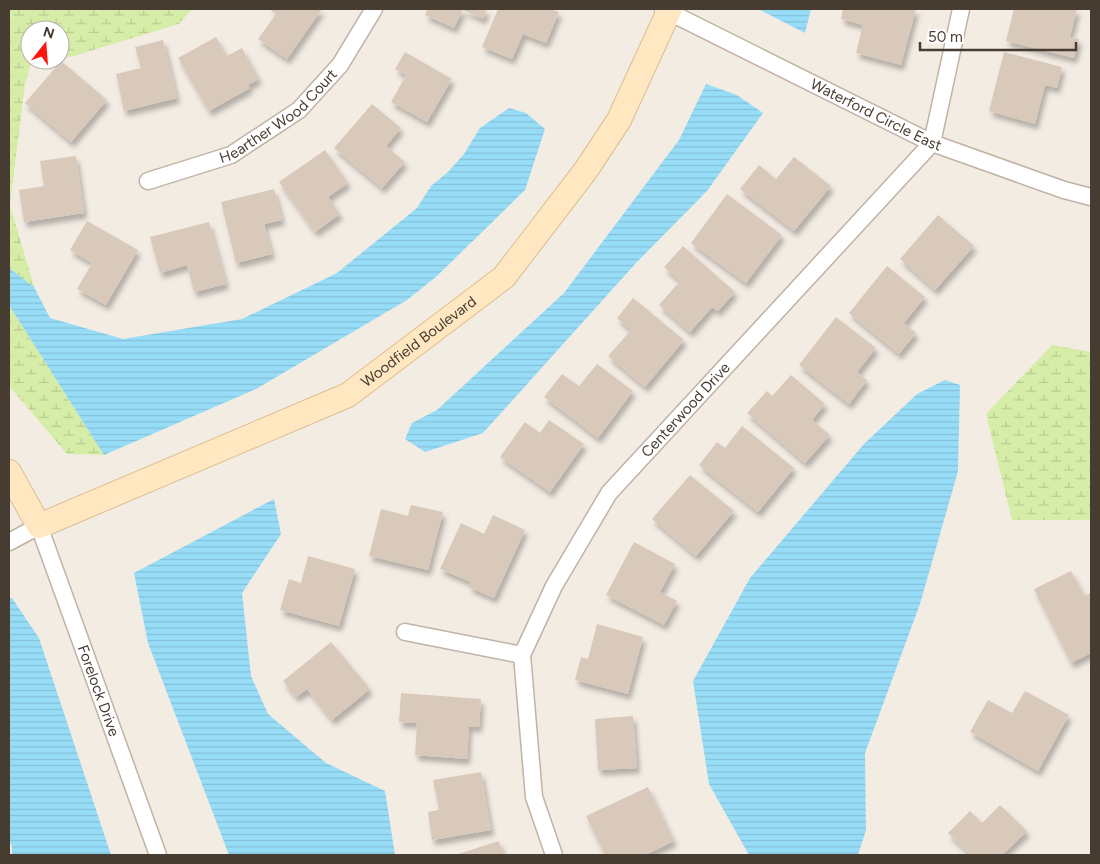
<svg xmlns="http://www.w3.org/2000/svg" width="1100" height="864" font-family="Figtree,sans-serif">
<defs>
<pattern id="wetland-marsh" width="20" height="14" patternUnits="userSpaceOnUse" patternTransform="scale(1.25)"><rect width="20" height="14" fill="#d6eda7"/><path d="M1 5h8M5 5V1M11 12h8M15 12V8" fill="none" stroke="#b9cc90"/></pattern>
<pattern id="water-rules" width="6" height="5" patternUnits="userSpaceOnUse" patternTransform="scale(1.25)"><rect width="6" height="5" fill="#98ddf8"/><path d="M0 2.5h6" fill="none" stroke="#84bfd5"/></pattern>
<filter id="shadow"><feDropShadow dx="3" dy="5.5" stdDeviation="2.5" flood-color="#0004"/></filter>
</defs>
<rect width="100%" height="100%" fill="#f3ece3"/>
<path fill="url(#wetland-marsh)" d="M9 9H192L179 24 70 57 60 56V30H30V60H32L25 84 10 205 34 287 9 268Z
M9 305 104 455 67 454 9 386Z
M1052 345 1091 352V520H1012L986 414Z"/>
<path fill="url(#water-rules)" d="M758 9H811L805 33Z
M706 84 737 95 763 113 707 191 636 263 483 433 425 452 405 439 412 423 437 410 564 293 679 140Z
M509 108 526 113 545 129 525 190 437 276 407 300 256 389 104 455 9 305V268L34 287 50 318 123 339 242 319 337 273 417 208 431 186 448 172 464 154 480 128Z
M945 380 960 385 958 471 920 604 865 753 866 830 858 855H749L709 784 693 681 750 578 864 444 917 394Z
M274 499 281 534 242 593 251 676 268 714 326 763 385 791 395 855H229L148 643 134 573Z
M9 598H12L39 638 111 855H12V847L9 838Z"/>
<path fill="#d9c9ba" filter="url(#shadow)" d="M269 9H322L287 59 258 39 276 14Z
M428 9H487L483 19 463 10 454 28 425 15Z
M498 9H551L559 12 546 43 523 34 512 59 482 47Z
M843 9H916L901 65 856 53 863 25 841 19Z
M1014 9H1077L1070 37 1079 39 1074 58 1006 41Z
M216 37 227 56 242 48 259 79 248 85 250 88 209 111 178 58Z
M163 40 177 98 124 111 116 74 141 68 135 47Z
M405 52 452 79 427 122 391 102 406 75 395 69Z
M1004 52 1062 67 1057 88 1045 85 1035 124 989 111Z
M61 61 107 100 71 142 25 103Z
M372 104 401 128 386 146 405 162 382 188 334 148Z
M325 150 348 183 328 197 340 214 315 232 279 182Z
M76 156 84 213 24 222 19 190 44 186 40 161Z
M794 157 831 186 794 231 740 189 759 165 776 179Z
M274 189 282 220 264 224 272 254 236 263 221 202Z
M727 194 782 235 746 283 691 243Z
M938 215 974 246 935 290 900 259Z
M87 221 138 250 106 305 77 289 92 263 70 250Z
M209 222 226 284 194 292 187 265 160 273 150 237Z
M683 246 735 292 718 311 712 307 690 332 659 305 680 281 664 267Z
M887 266 925 297 904 323 916 333 899 354 849 313Z
M633 298 684 340 645 387 608 356 631 330 617 318Z
M836 317 876 348 857 372 867 380 849 404 799 365Z
M597 364 633 391 598 438 544 397 562 374 579 386Z
M791 375 825 404 812 420 830 435 805 463 747 413 767 391 772 396Z
M549 420 584 444 550 492 500 457 525 422 540 433Z
M742 426 794 468 758 512 699 465 717 442 725 448Z
M690 475 734 511 696 556 652 519Z
M411 505 443 512 428 570 369 556 381 509 408 516Z
M493 515 525 530 494 598 469 587 471 582 440 569 461 523 484 534Z
M634 542 675 564 660 592 677 601 664 625 606 595Z
M308 556 355 569 339 626 280 610 289 579 301 583Z
M1071 571 1084 596 1091 593V653L1071 663 1034 589Z
M597 624 643 637 628 694 575 680 581 657 588 659Z
M331 642 370 689 332 720 307 689 296 697 283 681Z
M1025 691 1069 715 1038 771 970 732 988 700 1012 713Z
M401 693 481 699 479 727 469 726 467 759 415 755 417 723 399 722Z
M633 716 637 768 598 770 595 719Z
M481 772 491 830 432 840 428 812 439 810 433 780Z
M648 787 674 841 645 855H605L586 816Z
M1000 805 1027 831 1002 855H971L948 833 970 811 982 823Z
M499 841 503 855H455Z"/>
<g fill="none" stroke-linecap="round" stroke-linejoin="round">
<defs>
<g id="street">
<path id="s1" d="M663 9 932 143 1064 190 1091 197"/>
<path id="s2" d="M148 181 231 155 299 110 340 65 374 9"/>
<path id="s3" d="M9 542 39 526 158 855"/>
<path d="M405 632 522 655"/>
<path id="s4" d="M554 855 534 797 522 655 554 586 609 493 932 143 961 9"/>
</g>
<g id="secondary">
<path id="s5" d="M9 472 39 526 348 395 504 277 586 170 619 120 670 9"/>
</g>
</defs>
<use href="#street" stroke="#c0b3a5" stroke-width="19"/>
<use href="#secondary" stroke="#dbbe8f" stroke-width="26"/>
<use href="#street" stroke="#fff" stroke-width="16"/>
<use href="#secondary" stroke="#ffe8c1" stroke-width="24"/>
</g>
<g text-anchor="middle" stroke-width="5" stroke-linejoin="round" paint-order="stroke">
<g font-size="15" fill="#463c32" stroke="#fff">
<text dy="5" stroke="none"><textPath href="#s2" startOffset="148">Hearther Wood Court</textPath></text>
<text dy="5" stroke="none"><textPath href="#s1" startOffset="238">Waterford Circle East</textPath></text>
<text dy="5" stroke="none"><textPath href="#s5" startOffset="486">Woodfield Boulevard</textPath></text>
<text dy="5" stroke="none"><textPath href="#s4" startOffset="501">Centerwood Drive</textPath></text>
<text dy="5" stroke="none"><textPath href="#s3" startOffset="209">Forelock Drive</textPath></text>
</g>
</g>
<rect width="1100" height="864" fill="none" stroke="#463c32" stroke-width="20"/>
<g transform="translate(45 45) rotate(17)"><circle r="24" fill="#ffffff" stroke="#b5b1ad"/>
<path d="M0-4L9 19L0 12L-9 19Z" fill="#ff140e"/>
<text y="-8" font-size="14" font-weight="bold" text-anchor="middle" fill="#463c32">N</text>
</g>
<path d="M920 42v8h156v-8" fill="none" stroke="#463c32" stroke-width="2.5"/>
<text x="928" y="42" font-size="15" fill="#463c32" stroke="#ffffff" stroke-width="4" paint-order="stroke">50 m</text>
</svg>
